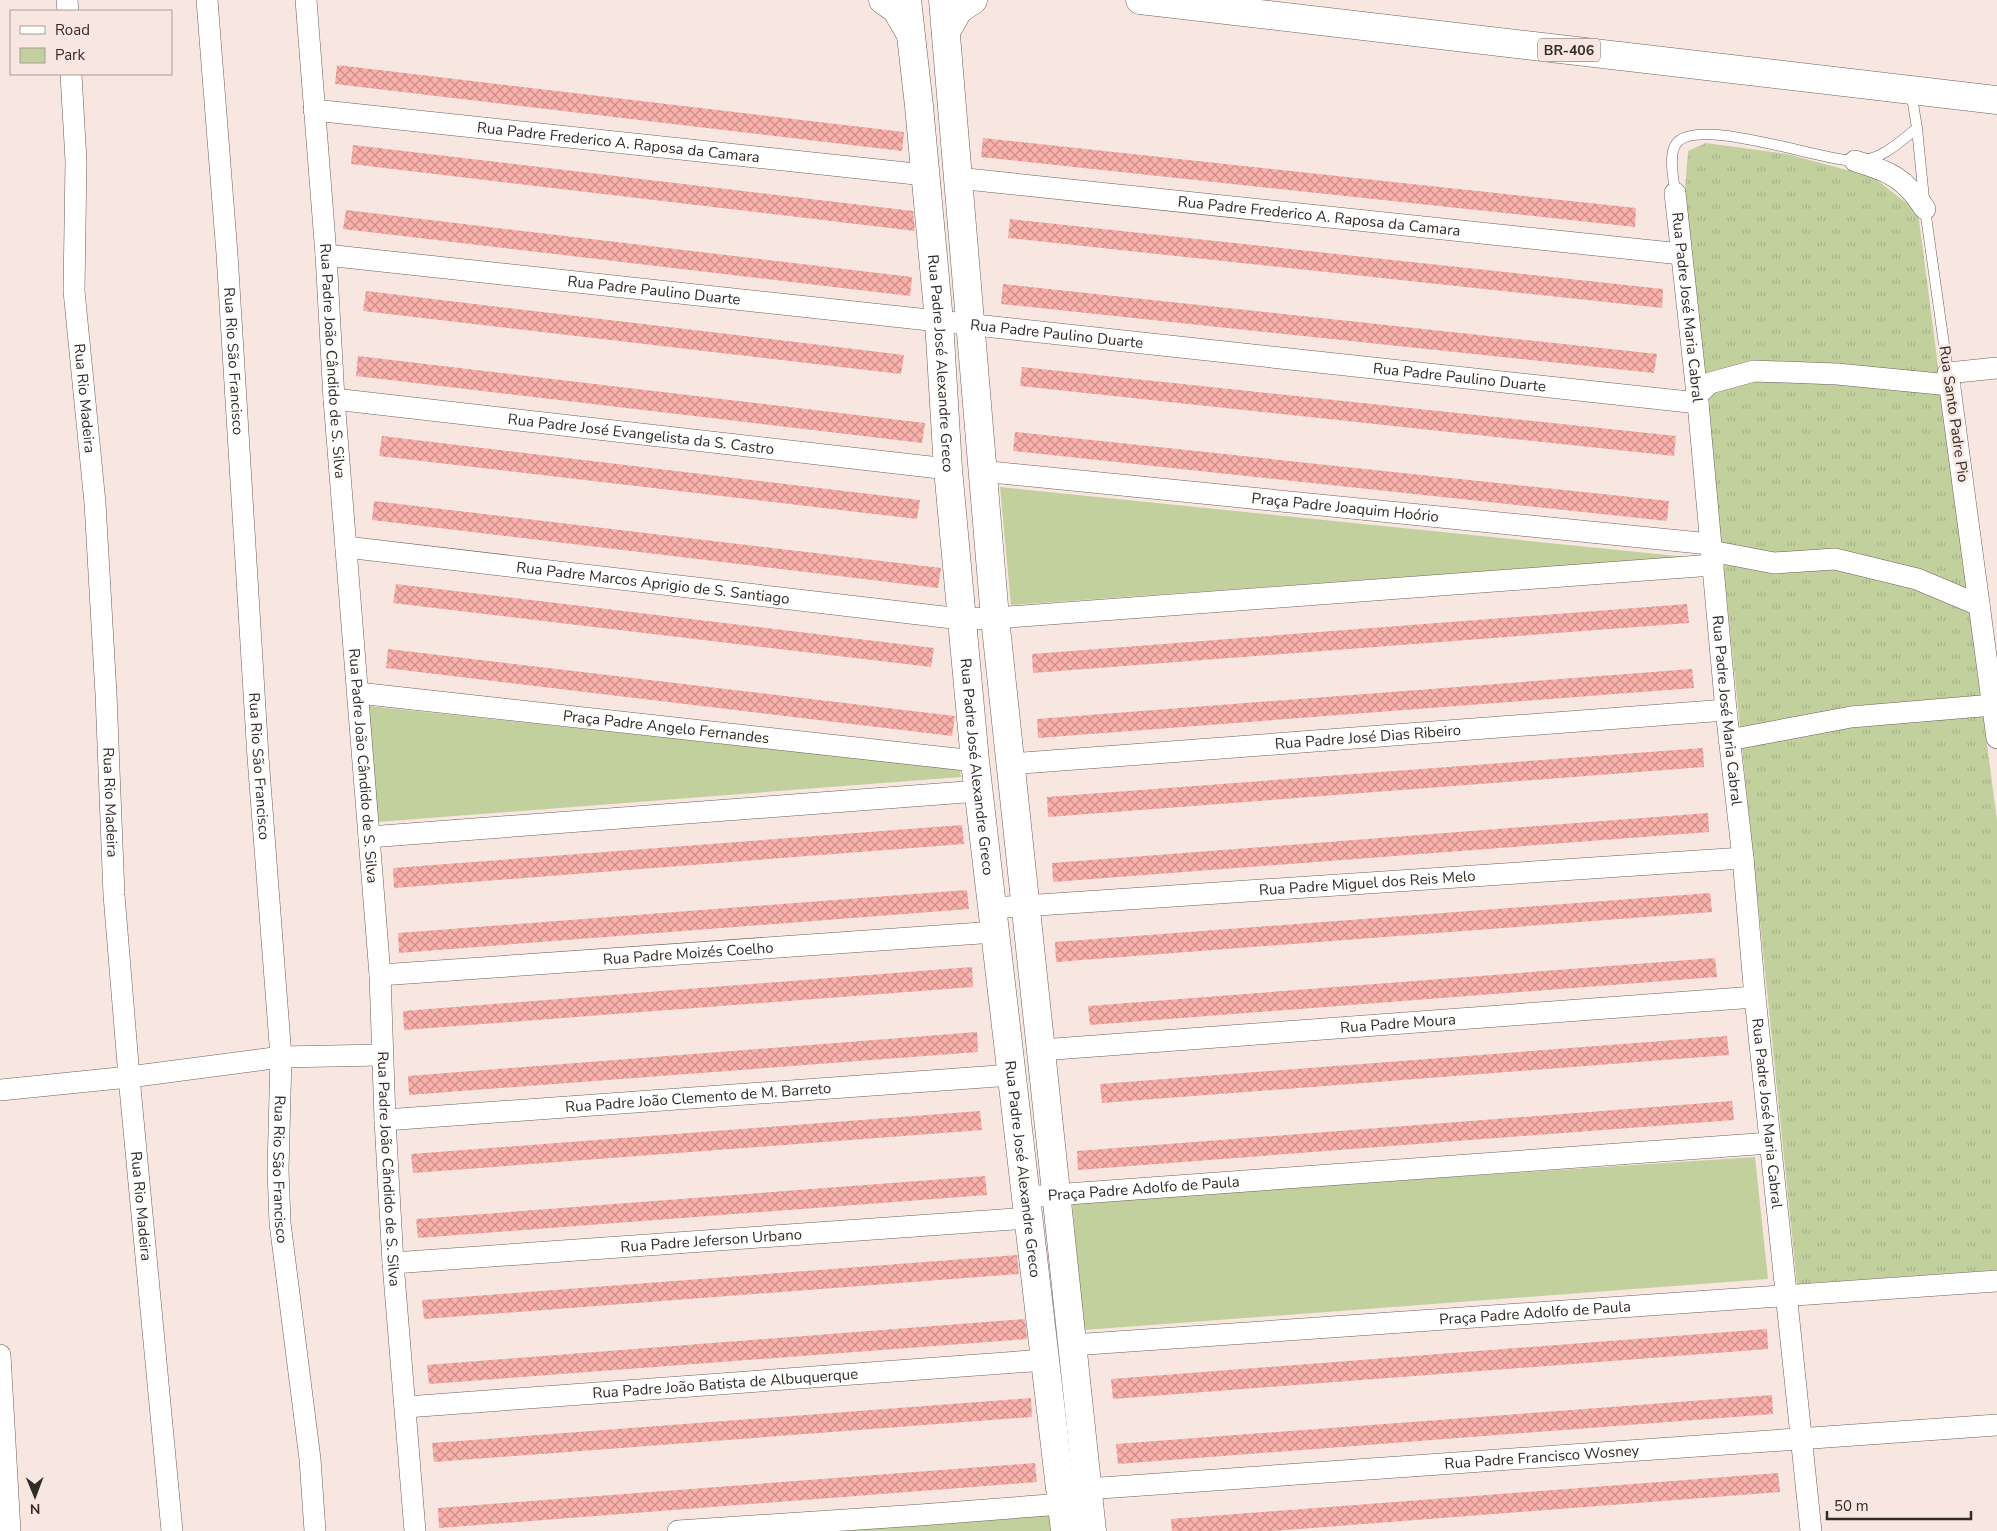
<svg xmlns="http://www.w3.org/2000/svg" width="1997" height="1531" font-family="'Nunito Sans',sans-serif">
<defs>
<pattern id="grass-tufts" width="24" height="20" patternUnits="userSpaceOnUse" patternTransform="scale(1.25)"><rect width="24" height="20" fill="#c2d09e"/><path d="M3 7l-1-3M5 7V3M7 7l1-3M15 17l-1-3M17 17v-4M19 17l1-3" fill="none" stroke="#a7b388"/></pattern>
<pattern id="building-cross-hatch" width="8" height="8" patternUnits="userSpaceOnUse" patternTransform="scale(1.25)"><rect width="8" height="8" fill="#fab0ab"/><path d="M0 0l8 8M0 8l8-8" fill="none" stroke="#cb8f8b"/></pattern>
</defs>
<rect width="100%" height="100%" fill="#f7e7e0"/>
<path fill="url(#grass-tufts)" d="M1706 143 1787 154 1873 177 1918 212 1997 821V1270L1797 1284 1685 190 1688 151Z"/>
<path fill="#c2d09e" d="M1000 487 1687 557 1011 605Z
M369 706 960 769 961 777 377 822Z
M1755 1157 1768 1279 1084 1330 1072 1202Z
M1052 1515 1054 1531H830Z"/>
<path fill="url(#building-cross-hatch)" d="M337 65 904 132 902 151 335 84Z
M983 138 1636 208 1635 227 981 157Z
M353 145 913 211 915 231 351 164Z
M346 210 912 277 910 296 343 229Z
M1010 219 1663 289 1662 308 1008 238Z
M1003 284 1657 354 1654 373 1001 304Z
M366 291 904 355 901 374 363 311Z
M358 356 925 423 922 443 356 376Z
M1022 367 1676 436 1674 456 1020 386Z
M1015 432 1669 501 1667 521 1013 451Z
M382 436 920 500 917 519 379 456Z
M374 501 941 568 938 588 372 520Z
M396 584 934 648 931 667 393 603Z
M1687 604 1689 623 1033 673 1032 654Z
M388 649 955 716 952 736 386 668Z
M1692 669 1694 688 1038 738 1037 719Z
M1703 748 1704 767 1048 817 1047 797Z
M1708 813 1709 832 1053 882 1052 863Z
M962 825 964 844 394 888 393 868Z
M967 890 969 909 399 953 398 933Z
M1710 893 1712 912 1056 962 1055 942Z
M1715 958 1717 977 1090 1025 1088 1006Z
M972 967 973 987 404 1030 403 1011Z
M977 1032 978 1052 409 1095 408 1076Z
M1727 1036 1729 1055 1102 1103 1100 1084Z
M1732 1101 1734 1120 1078 1170 1077 1151Z
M980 1111 982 1130 413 1173 411 1154Z
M985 1176 987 1195 418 1238 416 1219Z
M1017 1255 1019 1274 424 1319 422 1300Z
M1025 1319 1027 1339 429 1384 427 1365Z
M1767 1329 1768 1349 1113 1399 1111 1379Z
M1772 1395 1773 1414 1118 1464 1116 1444Z
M1031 1398 1032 1417 434 1462 432 1443Z
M1035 1463 1037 1482 439 1528 438 1508Z
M1778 1473 1780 1492 1273 1531H1172L1171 1519Z"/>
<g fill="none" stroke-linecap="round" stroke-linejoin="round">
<defs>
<path id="lane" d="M1911 91 1917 128 1925 209 1948 373
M1675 193C1674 179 1668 156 1676 144 1696 115 1822 161 1855 161 1880 161 1899 143 1917 128"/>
<g id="street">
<path d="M67 0 68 11"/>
<path id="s1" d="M207 0 227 254 258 757 281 1057 278 1170 280 1223 310 1459 315 1531"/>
<path id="s2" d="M306 0 326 255 334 399 380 975 385 1120 393 1263 415 1531"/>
<path id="s3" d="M71 74 76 161 74 291 95 503 106 694 114 895 129 1077 172 1531"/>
<path id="s4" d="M314 110 925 175"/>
<path d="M1855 161C1889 171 1905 178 1925 209"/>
<path id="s5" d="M957 178 1681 254"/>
<path id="s6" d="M1675 193 1698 403 1726 710 1743 858 1755 997 1811 1531"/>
<path id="s7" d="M326 255 1698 403"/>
<path d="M1997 368 1948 373 1997 738"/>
<path d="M1697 395 1710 383 1754 371 1837 374 1950 385"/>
<path id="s8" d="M334 399 948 469"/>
<path id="s9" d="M981 471 1710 544"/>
<path id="s10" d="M346 547 961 619 995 618 1713 565"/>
<path d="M1711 551 1774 563 1835 559 1917 579 1979 605"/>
<path id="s11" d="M358 693 975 761"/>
<path d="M1729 740 1851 717 1993 705"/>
<path id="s12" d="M1010 764 1726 710"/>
<path d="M369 837 979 791"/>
<path id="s13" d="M992 908 1743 858"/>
<path id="s14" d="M380 975 995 932"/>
<path id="s15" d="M1041 1050 1755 997"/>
<path d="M0 1090 129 1077 281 1057 382 1055"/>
<path id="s16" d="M385 1120 1012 1075"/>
<path id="s17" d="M1026 1197 1770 1143"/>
<path id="s18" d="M393 1263 1029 1218"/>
<path id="s19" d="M1072 1345 1997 1281"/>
<path d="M0 1355 10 1531"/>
<path id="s20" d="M406 1407 1045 1360"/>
<path id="s21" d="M1072 1490 1997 1425"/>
<path d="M678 1531 920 1515 1062 1504"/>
</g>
<g id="secondary">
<path id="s22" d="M907 0 919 106 939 321 948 469 975 761 1065 1531"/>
<path d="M943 0 995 618 1092 1531"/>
</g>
<path id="primary" d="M883 0 896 9 910 33
M1140 0 1997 100
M946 32 958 10 973 0"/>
</defs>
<use href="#lane" stroke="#6d5f59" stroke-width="11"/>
<use href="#street" stroke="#6d5f59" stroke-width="22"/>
<use href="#secondary" stroke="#6d5f59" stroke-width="29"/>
<use href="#primary" stroke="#6d5f59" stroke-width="29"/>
<use href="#lane" stroke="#fff" stroke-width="10"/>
<use href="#street" stroke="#fff" stroke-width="21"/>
<use href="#secondary" stroke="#fff" stroke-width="28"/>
<use href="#primary" stroke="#fff" stroke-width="28"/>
</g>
<g text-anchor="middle" stroke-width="5" stroke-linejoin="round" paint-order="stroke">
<rect fill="#f7e7e0" stroke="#6d6460" stroke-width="1" x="1538" y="38.5" width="62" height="23" rx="4"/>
<g font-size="14" font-weight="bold" fill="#322c29">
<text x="1569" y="55">BR-406</text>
</g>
<g font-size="15" fill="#322c29" stroke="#f7e7e0">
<text dy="5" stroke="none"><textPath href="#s4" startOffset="306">Rua Padre Frederico A. Raposa da Camara</textPath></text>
<text dy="5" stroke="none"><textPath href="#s5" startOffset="364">Rua Padre Frederico A. Raposa da Camara</textPath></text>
<text dy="5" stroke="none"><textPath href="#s7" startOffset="330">Rua Padre Paulino Duarte</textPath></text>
<text dy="5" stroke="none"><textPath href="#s6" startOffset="115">Rua Padre José Maria Cabral</textPath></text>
<text dy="5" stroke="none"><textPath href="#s7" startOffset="735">Rua Padre Paulino Duarte</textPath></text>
<text dy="5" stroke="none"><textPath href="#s1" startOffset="362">Rua Rio São Francisco</textPath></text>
<text dy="5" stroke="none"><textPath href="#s2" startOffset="362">Rua Padre João Cândido de S. Silva</textPath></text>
<text dy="5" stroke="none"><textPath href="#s22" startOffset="365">Rua Padre José Alexandre Greco</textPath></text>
<text dy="5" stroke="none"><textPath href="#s7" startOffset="1140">Rua Padre Paulino Duarte</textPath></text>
<text dy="5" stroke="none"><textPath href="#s3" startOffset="325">Rua Rio Madeira</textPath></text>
<text transform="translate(1954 414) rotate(82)" y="5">Rua Santo Padre Pio</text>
<text dy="5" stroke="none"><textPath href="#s8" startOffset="309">Rua Padre José Evangelista da S. Castro</textPath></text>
<text dy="5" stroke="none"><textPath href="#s9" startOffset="366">Praça Padre Joaquim Hoório</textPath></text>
<text dy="5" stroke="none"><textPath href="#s10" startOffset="309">Rua Padre Marcos Aprigio de S. Santiago</textPath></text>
<text dy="5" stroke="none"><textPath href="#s6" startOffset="520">Rua Padre José Maria Cabral</textPath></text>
<text dy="5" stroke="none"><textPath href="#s11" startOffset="310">Praça Padre Angelo Fernandes</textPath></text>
<text dy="5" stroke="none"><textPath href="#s12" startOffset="359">Rua Padre José Dias Ribeiro</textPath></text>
<text dy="5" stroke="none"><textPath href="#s2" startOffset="768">Rua Padre João Cândido de S. Silva</textPath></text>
<text dy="5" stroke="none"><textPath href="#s1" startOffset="768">Rua Rio São Francisco</textPath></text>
<text dy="5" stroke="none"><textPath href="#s22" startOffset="770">Rua Padre José Alexandre Greco</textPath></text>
<text dy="5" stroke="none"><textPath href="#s3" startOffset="730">Rua Rio Madeira</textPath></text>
<text dy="5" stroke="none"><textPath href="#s13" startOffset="376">Rua Padre Miguel dos Reis Melo</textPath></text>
<text dy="5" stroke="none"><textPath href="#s14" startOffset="309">Rua Padre Moizés Coelho</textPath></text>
<text dy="5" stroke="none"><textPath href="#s15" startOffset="358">Rua Padre Moura</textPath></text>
<text dy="5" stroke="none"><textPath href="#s16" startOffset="314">Rua Padre João Clemento de M. Barreto</textPath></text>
<text dy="5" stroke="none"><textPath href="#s6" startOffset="925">Rua Padre José Maria Cabral</textPath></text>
<text dy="5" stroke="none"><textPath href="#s2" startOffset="1172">Rua Padre João Cândido de S. Silva</textPath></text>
<text dy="5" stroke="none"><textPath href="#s22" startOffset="1175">Rua Padre José Alexandre Greco</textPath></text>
<text dy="5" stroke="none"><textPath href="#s1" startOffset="1172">Rua Rio São Francisco</textPath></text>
<text dy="5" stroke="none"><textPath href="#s17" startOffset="118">Praça Padre Adolfo de Paula</textPath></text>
<text dy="5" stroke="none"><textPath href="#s3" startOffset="1135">Rua Rio Madeira</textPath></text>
<text dy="5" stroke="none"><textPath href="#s18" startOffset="319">Rua Padre Jeferson Urbano</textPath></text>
<text dy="5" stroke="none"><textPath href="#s19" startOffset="464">Praça Padre Adolfo de Paula</textPath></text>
<text dy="5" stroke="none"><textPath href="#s20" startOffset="320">Rua Padre João Batista de Albuquerque</textPath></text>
<text dy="5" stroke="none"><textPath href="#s21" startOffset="471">Rua Padre Francisco Wosney</textPath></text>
</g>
</g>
<rect x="10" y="10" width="162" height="65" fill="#f7e7e0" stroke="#a89c97"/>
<rect x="20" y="26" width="25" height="8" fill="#ffffff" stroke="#a89c97"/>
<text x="55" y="35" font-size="15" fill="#322c29">Road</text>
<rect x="20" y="48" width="25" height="15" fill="#c2d09e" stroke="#a89c97"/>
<text x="55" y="60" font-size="15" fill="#322c29">Park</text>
<g transform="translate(35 1496) rotate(179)" stroke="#f7e7e0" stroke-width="4" paint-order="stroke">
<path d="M0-4L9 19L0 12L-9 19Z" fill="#322c29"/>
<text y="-8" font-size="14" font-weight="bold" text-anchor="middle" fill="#322c29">N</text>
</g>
<path d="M1827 1511v8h144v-8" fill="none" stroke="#322c29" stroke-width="2.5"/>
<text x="1834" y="1511" font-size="15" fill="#322c29" stroke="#f7e7e0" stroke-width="4" paint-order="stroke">50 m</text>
</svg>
